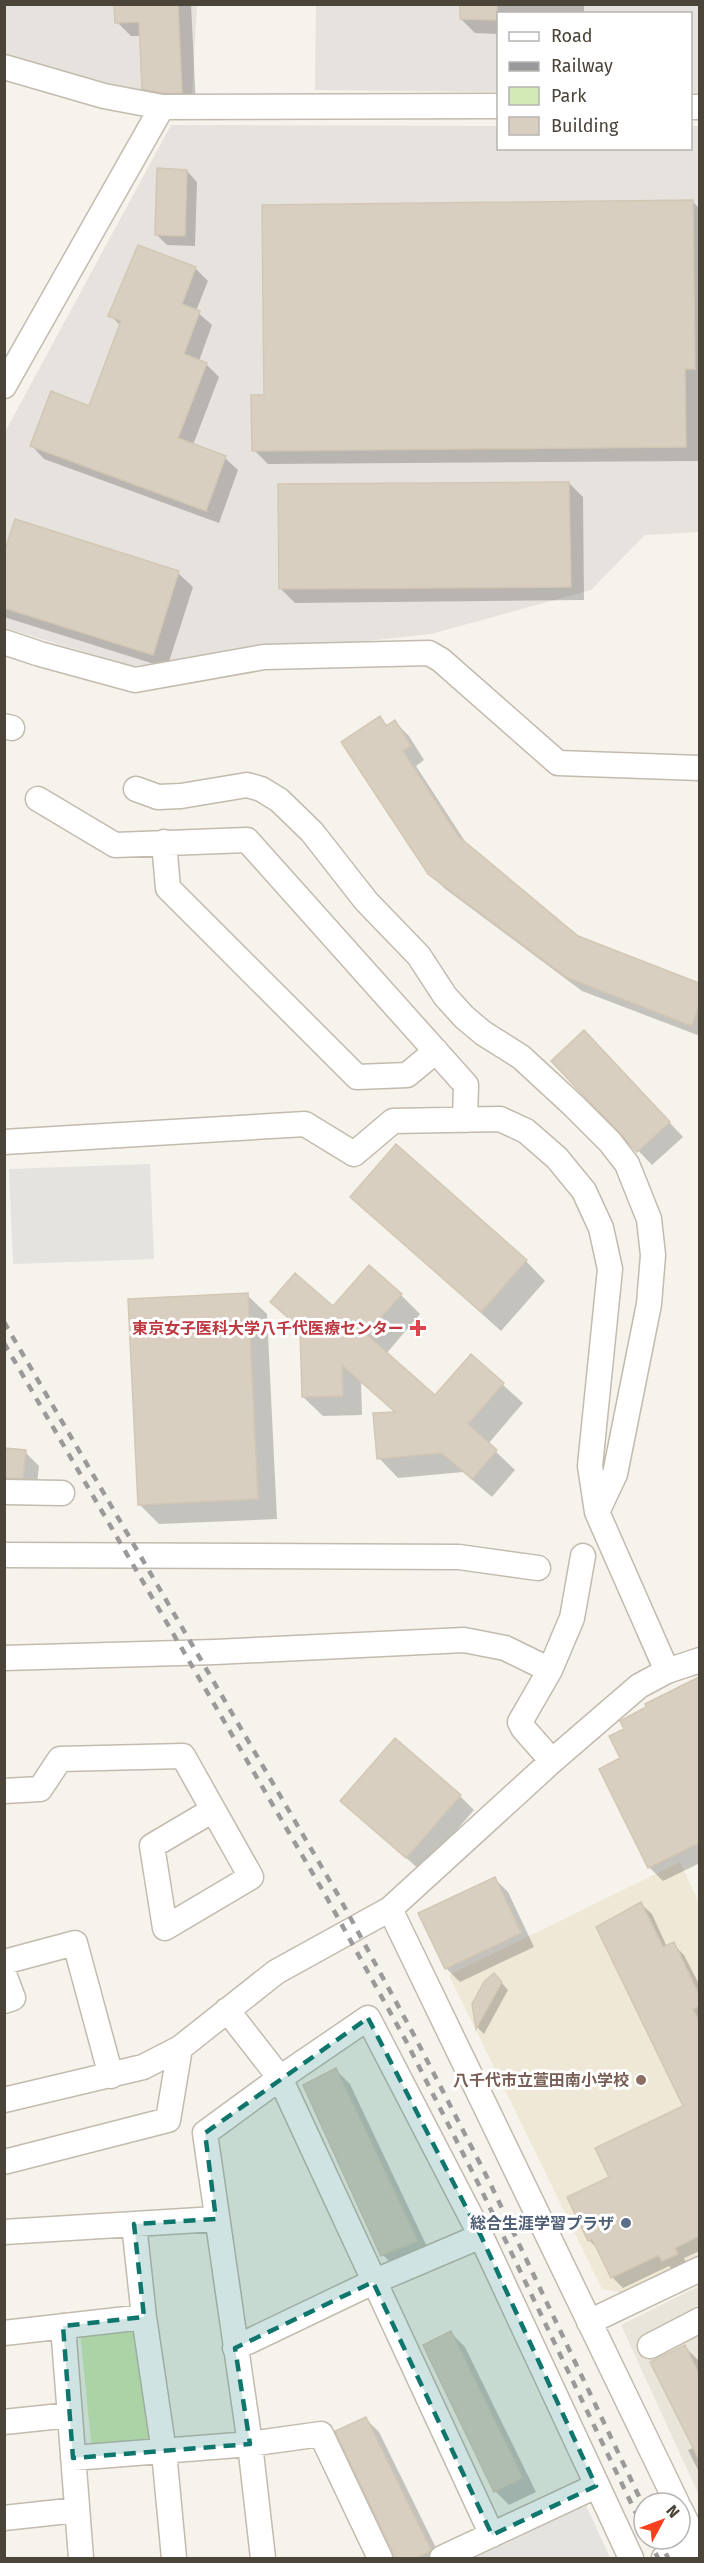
<svg xmlns="http://www.w3.org/2000/svg" width="704" height="2563" font-family="'Fira Sans','Noto Sans JP',sans-serif">
<rect width="100%" height="100%" fill="#f6f3ec"/>
<path fill="#eae5da" d="M699 2286V2495L621 2325Z"/>
<path fill="#e6e2dd" d="M4 5H197L192 98 133 94 5 55Z
M316 5H699V94H691L690 14H498V92L315 90Z
M171 125 498 126V148H690L691 126H699V532L645 535 591 590 431 634 131 666 5 628V432Z"/>
<path fill="#efe8d6" d="M680 1862 699 1903V2255L622 2293 602 2289 449 1975Z"/>
<path fill="#d2eab5" d="M133 2324 158 2440 92 2451 80 2332Z"/>
<path fill="#e5e3e0" d="M150 1164 154 1259 13 1264 9 1169Z
M586 2505 610 2558H468Z"/>
<path fill="#0003" d="M116 4H191L196 106 157 102 143 88 141 36H131L117 22Z
M462 4H584V14H498V34L475 33 461 19Z
M187 171 197 182 195 246 167 245 156 234Z
M693 202 700 209 699 461 268 464 254 450Z
M195 268 208 281 196 311 212 325 199 361 206 364 219 377 193 445 225 458 238 470 219 523 44 459 32 446 90 408 121 326 110 315Z
M569 483 583 497 584 600 295 603 281 589Z
M4 558 178 573 193 587 167 668 4 617Z
M380 718 388 726 395 722 409 736 424 760 416 766 468 846 577 937 700 985V1036L582 991 444 888 430 873Z
M598 1046 683 1137 652 1165 553 1061Z
M352 1197 526 1261 545 1281 501 1331Z
M247 1295 267 1314 277 1519 159 1524 139 1504Z
M401 1295 420 1314 386 1354 435 1397 471 1356 523 1403 488 1444 515 1470 492 1497 463 1472 398 1478 379 1458 396 1413 361 1382 362 1415 323 1416 303 1397 301 1330 272 1301 333 1308Z
M4 1450 25 1452 39 1466 36 1492 4 1499Z
M700 1679V1863L663 1881 649 1867 601 1769 622 1759 626 1730 648 1708 647 1705Z
M460 1796 474 1810 421 1871 342 1801Z
M494 1878 508 1892 534 1947 460 1982 446 1968Z
M641 1904 652 1914 667 1947 673 1944 684 1955 700 1986V2251L684 2258 687 2265 674 2271 669 2266 623 2288 612 2277 598 2249 589 2240 611 2178 685 2107Z
M501 1982 508 1990 484 2034 478 2028 474 2004Z
M336 2070 350 2084 431 2255 397 2269 383 2255Z
M451 2333 465 2347 536 2492 509 2505 495 2491Z
M685 2347 700 2362V2474L688 2450 695 2447Z
M365 2418 379 2432 441 2558H398Z"/>
<path fill="#d8cfc1" stroke="#d3c7b4" stroke-width="1.5" d="M114 4H178L182 93H163L142 89 139 22 115 23Z
M460 4H497V20L460 19Z
M157 168 187 170 185 236 155 235Z
M693 200 695 369H685L686 447 252 451 251 395H264L262 205Z
M138 245 196 267 182 304 200 311 184 354 207 363 178 438 226 456 206 511 30 446 51 391 89 406 121 321 108 316Z
M569 482 571 587 279 589 278 484Z
M15 519 179 571 153 655 4 608V553Z
M380 716 386 726 395 720 411 746 403 751 458 836 578 936 699 983V1005L692 1026 566 977 428 874 341 742Z
M584 1030 670 1122 637 1152 551 1061Z
M396 1144 527 1260 481 1312 350 1197Z
M369 1265 402 1294 366 1334 435 1395 471 1354 504 1383 468 1424 497 1450 472 1479 442 1453 377 1459 373 1413 395 1412 342 1365 343 1396 302 1397 300 1328 270 1302 295 1273 333 1306Z
M248 1293 258 1499 138 1505 128 1299Z
M4 1448 26 1450 23 1478H4Z
M699 1677V1843L648 1868 599 1769 620 1758 609 1736 624 1729 620 1721 646 1707 645 1704Z
M395 1738 461 1795 406 1858 340 1801Z
M495 1877 521 1933 445 1969 418 1913Z
M641 1902 663 1947 674 1942 699 1995V2006L693 2009 699 2022V2236L675 2248 678 2254 662 2261 659 2255 611 2278 592 2239 588 2241 567 2197 609 2177 595 2148 683 2106 596 1927Z
M494 1973 502 1982 476 2029 472 2004 484 1982Z
M336 2068 418 2241 381 2256 303 2085Z
M451 2331 523 2478 494 2492 423 2345Z
M685 2345 699 2374V2460L650 2362Z
M366 2417 431 2550 415 2559H396L335 2431Z"/>
<g fill="none" stroke-linecap="round" stroke-linejoin="round">
<defs>
<path id="minor" d="M4 67 104 96 162 107 498 106
M690 107H700
M4 386 162 107
M4 642 40 654 135 680 264 657 429 653 441 660 558 763 700 768
M4 726 12 728
M136 789 158 797 181 796 247 785 261 789 279 800 312 832 366 901 419 956 445 996 464 1017 483 1033 521 1057 573 1105 610 1142 627 1164 649 1219 653 1255 649 1304 615 1474 597 1512
M38 799 115 845 247 840 466 1085 465 1120
M164 842 168 888 357 1077 407 1075 436 1051
M4 1142 305 1124 354 1154 393 1121 500 1119 526 1131 557 1158 584 1191 601 1228 610 1269 590 1466 597 1512 667 1671
M4 1492 62 1493
M4 1555 459 1557 538 1568
M4 1658 215 1652 464 1640 505 1648 550 1670
M552 1761 523 1728 520 1722 550 1670 572 1618 583 1556
M4 1791 40 1789 60 1759 183 1756 251 1877 165 1928 152 1846 213 1810
M390 1909 677 2503
M4 1962 75 1943 111 2076
M4 1974 13 1998 4 2001
M227 2010 280 2078 492 2535
M4 2100 143 2067 180 2048 276 1972 390 1909 552 1761 639 1686 667 1671 700 1660
M4 2162 168 2120 180 2048
M134 2224 144 2317
M4 2232 216 2219
M589 2322 700 2269
M63 2326 81 2558
M4 2333 144 2317 164 2452 174 2558
M650 2346 700 2320
M235 2348 373 2282 481 2236
M4 2422 70 2415
M73 2458 250 2444 321 2434 380 2558
M680 2509 700 2550
M4 2518 77 2510
M263 2558 250 2444 205 2133 280 2078 368 2018 481 2236 631 2558
M442 2558 596 2486
M664 2558 700 2542"/>
</defs>
<use href="#minor" stroke="#c2bbae" stroke-width="27"/>
<use href="#minor" stroke="#fff" stroke-width="24"/>
<path stroke="#9a9a9a" stroke-width="4.5" stroke-dasharray="8 8" stroke-linecap="butt" d="M4 1322 338 1895 415 2037 489 2181 644 2507
M4 1343 327 1898 406 2041 479 2185 644 2530
M648 2539 658 2558
M659 2539 668 2558"/>
</g>
<path fill="#0f766e" fill-opacity="0.2" stroke="#0f766e" stroke-width="4.5" stroke-dasharray="12 8" stroke-linejoin="round" d="M368 2018 481 2236 596 2486 492 2535 373 2282 235 2348 250 2444 73 2458 63 2326 144 2317 134 2224 216 2219 205 2133Z"/>
<path fill="#e0444e" stroke="#fff" stroke-width="2" d="M415 1319h6v6h6v6h-6v6h-6v-6h-6v-6h6z"/>
<circle fill="#8d6e63" stroke="#fff" stroke-width="2" cx="641" cy="2080" r="6"/>
<circle fill="#5c6f8a" stroke="#fff" stroke-width="2" cx="626" cy="2223" r="6"/>
<g text-anchor="middle" stroke-width="6" stroke-linejoin="round" paint-order="stroke">
<g font-size="16" font-weight="bold" fill="#be3a42" stroke="#fff" text-anchor="end">
<text x="404" y="1334">東京女子医科大学八千代医療センター</text>
</g>
<g font-size="16" font-weight="bold" fill="#785e54" stroke="#fff" text-anchor="end">
<text x="629" y="2086">八千代市立萱田南小学校</text>
</g>
<g font-size="16" font-weight="bold" fill="#4e5e75" stroke="#fff" text-anchor="end">
<text x="614" y="2229">総合生涯学習プラザ</text>
</g>
</g>
<rect width="704" height="2563" fill="none" stroke="#4b4439" stroke-width="12"/>
<rect x="497" y="12" width="195" height="138" fill="#ffffff" stroke="#b7b4b0" stroke-width="1.5"/>
<rect x="509" y="32" width="30" height="9" fill="#ffffff" stroke="#b7b4b0" stroke-width="1.5"/>
<text x="551" y="42" font-size="18" fill="#4b4439">Road</text>
<rect x="509" y="62" width="30" height="9" fill="#9a9a9a" stroke="#b7b4b0" stroke-width="1.5"/>
<text x="551" y="72" font-size="18" fill="#4b4439">Railway</text>
<rect x="509" y="87" width="30" height="18" fill="#d2eab5" stroke="#b7b4b0" stroke-width="1.5"/>
<text x="551" y="102" font-size="18" fill="#4b4439">Park</text>
<rect x="509" y="117" width="30" height="18" fill="#d8cfc1" stroke="#b7b4b0" stroke-width="1.5"/>
<text x="551" y="132" font-size="18" fill="#4b4439">Building</text>
<g transform="translate(662 2521) rotate(49)"><circle r="28" fill="#ffffff" stroke="#b7b4b0" stroke-width="1.5"/>
<path d="M0-4.5L10 22L0 15L-10 22Z" fill="#fc3f1d"/>
<text y="-9" font-size="16" font-weight="bold" text-anchor="middle" fill="#4b4439">N</text>
</g>
</svg>
